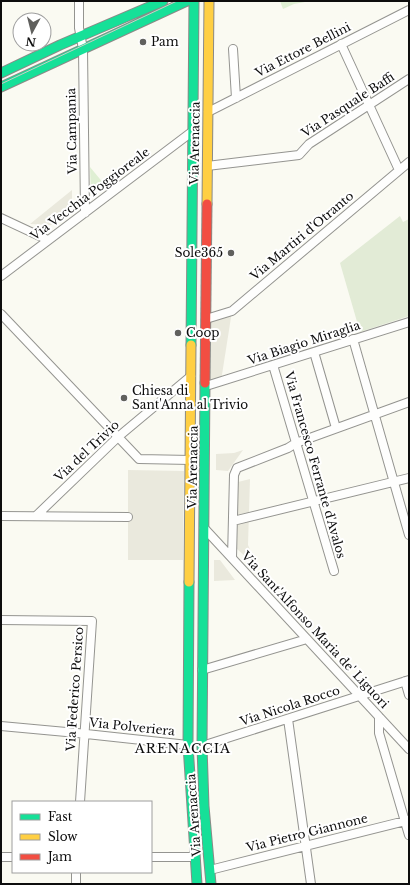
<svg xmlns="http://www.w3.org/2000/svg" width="410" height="885" font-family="'Libre Baskerville',serif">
<rect width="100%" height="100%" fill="#fafaf2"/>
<path fill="#dfefd3" d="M280 1H305V2L294 4 283 9Z
M90 167 104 184 91 194Z"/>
<path fill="#e2ebd6" d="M400 216 403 222 409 219V316L360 332 340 263Z"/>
<path fill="#eae9dd" d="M72 190V209L51 225 30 224Z
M232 311 221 381 206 386V319Z
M243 450 228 471 216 470V454L234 453Z
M128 470 184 471 183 560H128Z
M250 479 248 545 258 568 237 549 238 482Z
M214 560H220L235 580 214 581Z"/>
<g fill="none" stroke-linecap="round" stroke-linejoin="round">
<defs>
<path id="street" d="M79 1V28L83 49 85 213
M341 44 399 170
M233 49 236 98
M208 112 409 10
M207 166 299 155 309 144 409 79
M1 218 48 240
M1 276 193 131
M1 314 139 459 191 460
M206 319 232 311 409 162
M353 339 409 535
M314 352 336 428
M273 365 334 571
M206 386 409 322
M37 515 118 437 191 376
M1 516 128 517
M233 521 409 478
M204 528 409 749
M232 558 234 475 237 468 288 448 296 443 409 402
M1 620 92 621 80 802
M202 670 307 639
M405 681 409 695
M379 717V733L409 835
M288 719 311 884
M1 726 77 733 188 745
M202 746 409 680
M1 857H13
M151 857H195
M210 870 409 820
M76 872V884"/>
<path id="fast" d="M1 73 60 45 163 1
M1 87 187 1
M191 345 194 1
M205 383 202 746 204 806 211 884
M189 582 188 745 197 884"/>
<path id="slow" d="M207 204 209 1
M189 582 191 345"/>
<path id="jam" d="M205 383 207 204"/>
</defs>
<use href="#street" stroke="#949490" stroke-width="10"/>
<use href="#fast" stroke="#8a8a87" stroke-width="11"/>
<use href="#slow" stroke="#8a8a87" stroke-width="11"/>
<use href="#jam" stroke="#8a8a87" stroke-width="11"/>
<use href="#street" stroke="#fefefd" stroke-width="8"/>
<use href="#fast" stroke="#16e098" stroke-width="9"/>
<use href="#slow" stroke="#ffcf43" stroke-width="9"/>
<use href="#jam" stroke="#f24e42" stroke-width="9"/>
<path stroke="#d5c8c5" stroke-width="1" d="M1 84 177 1"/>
</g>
<g fill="#60605d" stroke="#fff" stroke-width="1.5">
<circle cx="143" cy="42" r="4"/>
<circle cx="231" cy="253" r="4"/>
<circle cx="178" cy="333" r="4"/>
<circle cx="124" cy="398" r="4"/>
</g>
<g text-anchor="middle" stroke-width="4" stroke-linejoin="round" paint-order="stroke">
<g font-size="12" fill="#0d0d0d" stroke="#fff" text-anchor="start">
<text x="151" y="46">Pam</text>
<text x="223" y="257" text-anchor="end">Sole365</text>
<text x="186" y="337">Coop</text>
<text x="132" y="395">Chiesa di<tspan x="132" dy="14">Sant'Anna al Trivio</tspan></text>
</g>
<g font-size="12" fill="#0d0d0d" stroke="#fff">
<text transform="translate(303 50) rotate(-27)" y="4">Via Ettore Bellini</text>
<text transform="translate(348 105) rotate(-33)" y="4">Via Pasquale Baffi</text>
<text transform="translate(72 131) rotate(-91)" y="4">Via Campania</text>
<text transform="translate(195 143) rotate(-89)" y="4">Via Arenaccia</text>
<text transform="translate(90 194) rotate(-37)" y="4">Via Vecchia Poggioreale</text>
<text transform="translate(302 236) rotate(-40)" y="4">Via Martiri d'Otranto</text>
<text transform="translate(304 343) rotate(-18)" y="4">Via Biagio Miraglia</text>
<text transform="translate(87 451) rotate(-43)" y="4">Via del Trivio</text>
<text transform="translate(315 465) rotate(74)" y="4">Via Francesco Ferrante d'Avalos</text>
<text transform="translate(193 467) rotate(-89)" y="4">Via Arenaccia</text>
<text transform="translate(315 630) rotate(47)" y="4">Via Sant'Alfonso Maria de' Liguori</text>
<text transform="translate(75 689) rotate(-86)" y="4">Via Federico Persico</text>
<text transform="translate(290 706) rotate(-18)" y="4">Via Nicola Rocco</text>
<text transform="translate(132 727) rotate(6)" y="4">Via Polveriera</text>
<text transform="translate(194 815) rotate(-94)" y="4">Via Arenaccia</text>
<text transform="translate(307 833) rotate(-14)" y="4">Via Pietro Giannone</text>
</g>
<g font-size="13" letter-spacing="1" fill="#0d0d0d" stroke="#fff">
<text x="183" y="753">ARENACCIA</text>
</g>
</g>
<rect width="410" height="885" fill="none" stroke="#0d0d0d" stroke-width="4"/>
<rect x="12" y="801" width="140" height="72" fill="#ffffff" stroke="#9e9e9e"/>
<rect x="20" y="814" width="20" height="6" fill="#16e098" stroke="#9e9e9e"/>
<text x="48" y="821" font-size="12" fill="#0d0d0d">Fast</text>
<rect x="20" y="834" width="20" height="6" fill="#ffcf43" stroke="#9e9e9e"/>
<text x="48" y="841" font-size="12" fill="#0d0d0d">Slow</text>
<rect x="20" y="854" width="20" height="6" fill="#f24e42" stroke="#9e9e9e"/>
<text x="48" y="861" font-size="12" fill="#0d0d0d">Jam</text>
<g transform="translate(32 32) rotate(187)"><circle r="19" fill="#ffffff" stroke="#9e9e9e"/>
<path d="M0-3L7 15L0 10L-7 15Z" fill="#60605d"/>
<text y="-6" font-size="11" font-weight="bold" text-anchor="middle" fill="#0d0d0d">N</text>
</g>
</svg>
